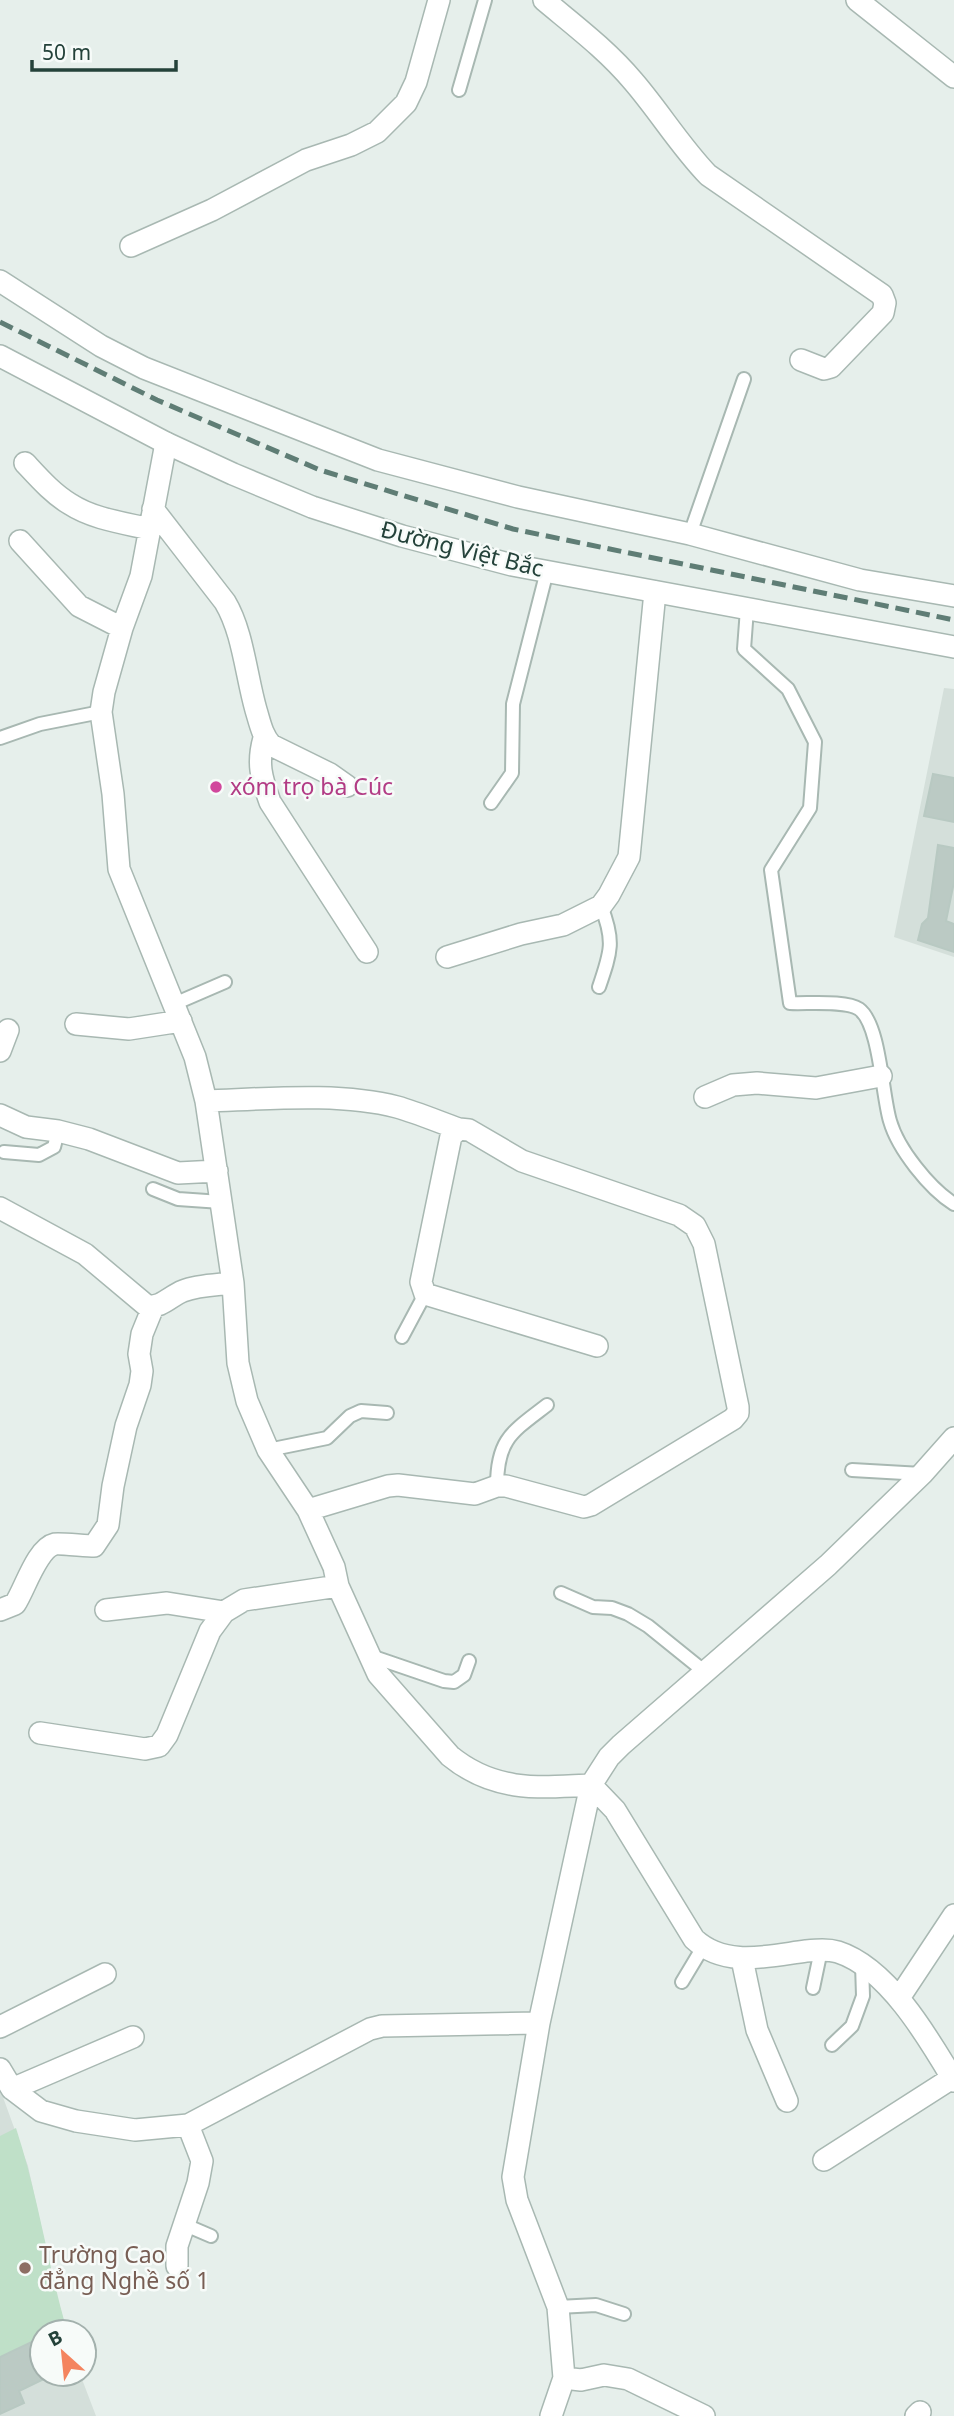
<svg xmlns="http://www.w3.org/2000/svg" width="954" height="2416" font-family="'Noto Sans',sans-serif">
<rect width="100%" height="100%" fill="#e6efeb"/>
<path fill="#d4dfda" d="M944 688 954 689V957L894 937Z
M0 2089 28 2166 55 2289 67 2332H42V2374H80L96 2416H0Z"/>
<path fill="#bfe0c8" d="M16 2128C37 2192 47 2259 65 2324L51 2332H42V2337L0 2357V2136Z"/>
<path fill="#bbcac4" stroke="#b8c9c2" stroke-width="2" d="M933 774 954 778V822L924 816Z
M938 845 954 848V882L946 921 954 924V952L918 940 922 924 928 918Z
M42 2337V2374H54L19 2391 24 2403 0 2414V2357Z"/>
<g fill="none" stroke-linecap="round" stroke-linejoin="round">
<defs>
<path id="service" d="M459 90 485 0
M690 534 744 379
M747 609 744 649 788 689 815 742 810 808 771 870 790 1003C806 1004 846 1000 859 1009 880 1024 882 1095 890 1121 898 1149 929 1188 954 1204
M0 738 40 724 101 712
M491 803 512 773 513 704 547 571
M599 987C611 952 615 941 601 906
M174 1004 225 982
M4 1152 39 1155 54 1147 58 1131
M153 1189 178 1199 221 1202
M402 1337 425 1294
M268 1450 327 1438 350 1416 361 1411 387 1413
M852 1470 922 1474
M497 1486C497 1439 512 1432 547 1405
M561 1593 593 1607 612 1608 628 1614 648 1626 705 1672
M368 1655 444 1681 454 1682 464 1675 469 1661
M682 1982 703 1947
M813 1988 821 1950
M832 2045 852 2026 863 1996 862 1964
M183 2224 211 2236
M558 2307 596 2305 624 2314"/>
<path id="minor" d="M544 0C575 26 607 50 633 81 659 111 680 146 708 175L882 295 885 303 883 313 831 367 824 369 801 360
M857 0 954 77
M131 246 212 210 306 160 351 145 377 132 406 103 416 82 439 0
M0 281 101 346 144 368 378 460 518 497 690 534 860 580 954 596
M166 443 141 576 122 628 104 692 101 712 113 794 119 869 195 1057 206 1101 233 1283 238 1363 247 1401 268 1450 308 1510 334 1567 338 1586 378 1674 450 1756C494 1792 538 1788 591 1785L615 1810 694 1939C725 1968 768 1956 806 1951 817 1950 828 1949 838 1952 888 1968 929 2039 954 2081
M25 463C39 478 53 494 70 504 93 519 124 523 150 529
M153 509 225 602C243 632 246 675 256 710 260 723 262 735 271 745L330 774 347 786
M20 541 79 606 122 628
M264 738C257 763 261 777 270 802L367 952
M447 957 521 934 563 925 601 906 609 895 629 857 655 592
M76 1024 129 1029 181 1021
M0 1051 8 1030
M705 1097 733 1085 757 1083 816 1088 881 1076
M206 1101C265 1099 340 1092 397 1107 418 1113 439 1122 459 1129L469 1130 522 1161 679 1215 695 1226 704 1244 738 1407V1413L733 1419 591 1505 584 1507 506 1486H497L475 1494 398 1485 388 1486 308 1510
M0 1115 26 1127 58 1131 89 1139 178 1173 217 1171
M459 1129 451 1136 421 1282 425 1294 597 1346
M0 1208 85 1254 147 1306C162 1308 170 1296 183 1291 198 1285 216 1285 233 1283
M0 1610 15 1604C25 1589 37 1548 55 1544 59 1543 86 1546 94 1546L108 1525 113 1486 126 1426 140 1385 142 1371 139 1354 142 1334 153 1307
M106 1610 167 1603 224 1612
M40 1733 145 1749 159 1746 167 1735 210 1631 224 1612 244 1600 338 1586
M742 1959 757 2030 787 2101
M899 1998 954 1915
M0 2027 105 1974
M0 2069 12 2089 41 2111 76 2121 135 2130 188 2125 370 2029 382 2026 539 2023
M12 2089 133 2037
M824 2160 952 2078
M177 2266V2246L198 2183 202 2161 188 2125
M564 2378 581 2380 604 2375 628 2379 704 2416
M551 2416 564 2378 558 2307 517 2200 513 2177 539 2023 591 1785 609 1757 621 1745 828 1565 922 1474 954 1438
M916 2416 920 2412"/>
<path id="tertiary" d="M0 356 166 443 233 474 312 507 402 536 512 565 954 647"/>
</defs>
<use href="#service" stroke="#a8b8b2" stroke-width="16"/>
<use href="#minor" stroke="#a8b8b2" stroke-width="24"/>
<use href="#tertiary" stroke="#a8b8b2" stroke-width="24"/>
<use href="#service" stroke="#fff" stroke-width="12"/>
<use href="#minor" stroke="#fff" stroke-width="21"/>
<use href="#tertiary" stroke="#fff" stroke-width="21"/>
<path stroke="#5f7d75" stroke-width="5" stroke-dasharray="14 7" stroke-linecap="butt" d="M0 322 157 400 320 470 513 529 954 620"/>
</g>
<circle fill="#d1479c" stroke="#f7fbf9" stroke-width="2.5" cx="216" cy="787" r="7"/>
<circle fill="#8d6e63" stroke="#f7fbf9" stroke-width="2.5" cx="25" cy="2268" r="7"/>
<g text-anchor="middle" stroke-width="5" stroke-linejoin="round" paint-order="stroke">
<g font-size="23" fill="#24423a" stroke="#f7fbf9">
<text transform="translate(462 549) rotate(14)" y="8">Đường Việt Bắc</text>
</g>
<g font-size="23" fill="#b23c85" stroke="#f7fbf9" text-anchor="start">
<text x="230" y="795">xóm trọ bà Cúc</text>
</g>
<g font-size="23" fill="#785e54" stroke="#f7fbf9" text-anchor="start">
<text x="39" y="2263">Trường Cao<tspan x="39" dy="26">đẳng Nghề số 1</tspan></text>
</g>
</g>
<g transform="translate(63 2353) rotate(333)"><circle r="33" fill="#f7fbf9" stroke="#a3b1ad" stroke-width="2"/>
<path d="M0-5L12 26L0 18L-12 26Z" fill="#f4845f"/>
<text y="-10" font-size="19" font-weight="bold" text-anchor="middle" fill="#24423a">B</text>
</g>
<path d="M32 60v10h144v-10" fill="none" stroke="#24423a" stroke-width="3.5"/>
<text x="42" y="60" font-size="21" fill="#24423a" stroke="#f7fbf9" stroke-width="5" paint-order="stroke">50 m</text>
</svg>
